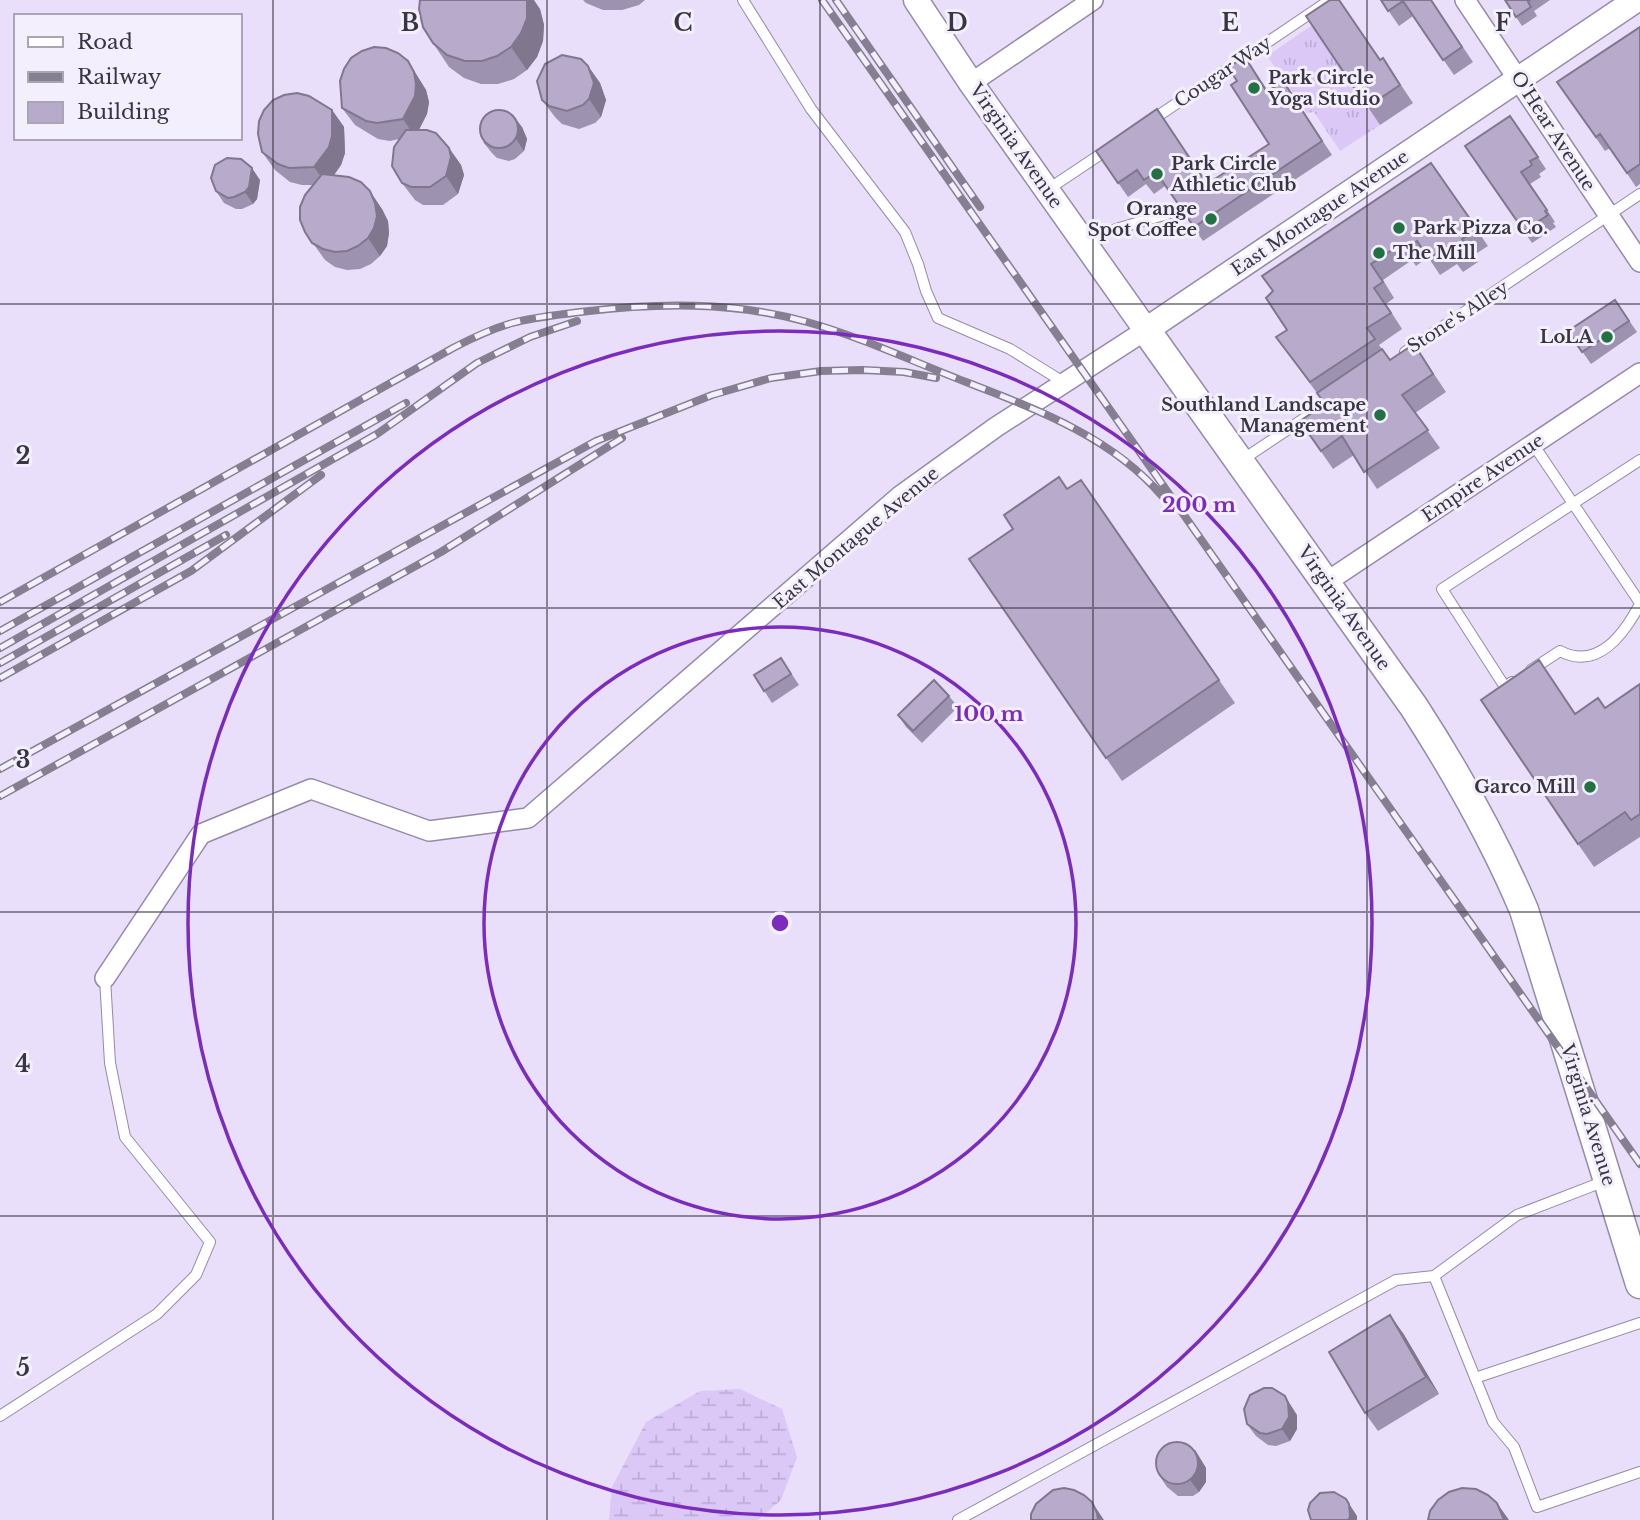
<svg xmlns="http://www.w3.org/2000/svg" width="1640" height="1520" font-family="'Libre Baskerville',serif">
<defs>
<pattern id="grass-tufts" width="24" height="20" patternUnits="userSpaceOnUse" patternTransform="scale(1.75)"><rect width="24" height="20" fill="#dbc8f7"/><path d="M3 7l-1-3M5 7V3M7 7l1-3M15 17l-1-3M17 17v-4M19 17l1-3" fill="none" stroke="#bdacd5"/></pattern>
<pattern id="wetland-marsh" width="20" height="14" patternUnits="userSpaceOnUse" patternTransform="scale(1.75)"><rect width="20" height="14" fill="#dbc8f7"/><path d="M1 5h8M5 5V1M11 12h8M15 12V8" fill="none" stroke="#bdacd5"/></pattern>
</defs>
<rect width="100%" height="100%" fill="#eadffa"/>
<path fill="url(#grass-tufts)" d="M1324 17 1318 35 1380 125 1340 151 1314 112 1307 113 1267 56Z"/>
<path fill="url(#wetland-marsh)" d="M740 1389 782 1409 797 1457 781 1500 758 1520H609L612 1487 646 1422 700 1391Z"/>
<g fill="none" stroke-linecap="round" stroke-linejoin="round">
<defs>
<path id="service" d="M743 0 811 109 905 232 918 264 926 291 938 318 1010 349 1065 383
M1152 120 1330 0
M1047 190 1110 148
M1084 242 1116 229 1174 212
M1405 352 1640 194
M1533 444 1640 603
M1242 460 1311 414
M1531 670 1560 651C1598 671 1624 634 1640 604
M1512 682 1505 687 1442 589 1640 460
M1434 1276 1493 1422 1514 1447 1537 1507 1640 1472
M1475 1378 1640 1323
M0 1416 157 1314 196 1275 210 1242 125 1137 110 1063 105 978
M958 1520 1396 1280 1434 1276 1517 1215 1605 1181"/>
<path id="minor" d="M1465 0 1640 262
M971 83 1093 0
M1325 583 1640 373
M105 978 201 834 311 789 429 831 528 818 900 496 996 427 1146 330"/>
<path id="tertiary" d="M916 0 971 83 1146 330 1636 0"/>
<path id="secondary" d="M1146 330 1414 707C1456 772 1494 839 1524 910L1640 1284"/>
</defs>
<use href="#service" stroke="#9689a9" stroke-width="12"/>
<use href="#minor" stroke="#9689a9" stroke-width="22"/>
<use href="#tertiary" stroke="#9689a9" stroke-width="27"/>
<use href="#secondary" stroke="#9689a9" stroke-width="31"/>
<use href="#service" stroke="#fff" stroke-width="10"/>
<use href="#minor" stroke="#fff" stroke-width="19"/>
<use href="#tertiary" stroke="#fff" stroke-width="24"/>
<use href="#secondary" stroke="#fff" stroke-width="28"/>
<defs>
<path id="rail" d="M822 0 1640 1164
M836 0 980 207
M0 602 453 348C472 338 491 329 512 323 534 317 557 315 580 312 656 303 733 301 807 322 861 337 914 362 966 382 1036 409 1112 437 1162 496
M0 631 406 403
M0 648 377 434 477 363 530 337 577 321
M0 663 226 535
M0 678 191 571 321 475
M0 769 596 441 712 395 771 378 821 371 863 370 904 372 936 378
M0 796 441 552 622 438"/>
</defs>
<use href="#rail" stroke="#867f92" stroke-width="8"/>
<use href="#rail" stroke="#f4effd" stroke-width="5" stroke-dasharray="16" stroke-linecap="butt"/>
</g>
<path fill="#9d92af" d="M583 0H645L639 5 622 10H603L586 3Z
M1381 0H1431L1473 62 1454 75 1413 16 1399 26Z
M1505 0H1550L1534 11 1537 16 1522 26Z
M540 9 544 25 543 41 537 57 527 70 514 79 498 84H481L464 78 449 67 433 43Z
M1306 16 1380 60 1383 58 1413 103 1380 125Z
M1640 27V184L1636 187 1610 148 1605 151 1557 82Z
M1245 57 1268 91 1283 81 1332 155 1203 241 1165 186 1154 194 1146 184 1128 197 1096 151 1207 184 1269 144 1237 81Z
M408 61 426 90 429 102 427 114 419 130 449 148 461 165 464 175 458 194 443 205H423L415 200 402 183 399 139 390 141 378 139 355 125 342 108Z
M588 66 600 83 606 100 601 117 595 123 579 129 562 124 555 117 542 100Z
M332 110 344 127 345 153 341 165 334 175 382 209 388 221 389 233 387 246 380 256 371 264 360 269 347 270 335 267 325 260 305 232 313 185H302L290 182 275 170 262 152Z
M1510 116 1546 169 1539 174 1541 177 1530 184 1555 222 1553 223 1556 227 1532 243 1465 146Z
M522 127 527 139 524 151 515 159 509 161 497 158 492 153 483 142Z
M1431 163 1488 246 1474 255 1478 262 1463 272 1457 264 1440 275 1428 257 1416 266 1412 260 1383 280 1394 298 1386 304 1402 329 1379 345 1390 360 1414 344 1446 392 1415 413 1440 448 1377 489 1354 455 1333 469 1300 421 1325 404 1276 337 1287 330Z
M260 180 257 199 253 204 242 209H236L224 203 216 191Z
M1615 300 1637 332 1591 364 1568 331Z
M1081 480 1235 703 1122 781 969 559Z
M781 658 799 685 772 703 754 675Z
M1539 660 1575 713 1605 708 1640 684V837L1594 867 1578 844Z
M949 696 958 707 922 743 906 727 898 715Z
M1403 1333 1439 1394 1378 1431 1365 1413Z
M1297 1415V1429L1290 1441 1276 1446 1268 1445 1256 1436 1247 1424Z
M1195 1450 1206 1468V1482L1199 1492 1193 1496H1178L1167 1487 1159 1475Z"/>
<path fill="#80778e" d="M527 0H534L540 9 544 25 543 41 537 57 527 70 511 47Z
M408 61 426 90 429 102 427 114 415 137 403 119Z
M588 66 600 83 606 100 601 117 589 99Z
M332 110 344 127 345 153 341 165 327 185 314 167Z
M513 115 522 127 527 139 524 151 516 139Z
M449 148 461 165 464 175 458 194 446 176Z
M252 168 260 180 257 199 253 204 245 192Z
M370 191 382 209 388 221 389 233 387 246 380 256 368 238Z
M1390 1315 1403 1333 1439 1394 1426 1377Z
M1285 1396 1297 1415V1429L1290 1441 1282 1429Z
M1195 1450 1206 1468V1482L1199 1492 1190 1480Z
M1346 1499 1357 1516V1520H1348Z
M1092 1502 1104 1520H1098Z
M1497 1503 1509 1520H1504Z"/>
<path fill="#b7aacb" stroke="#80778e" stroke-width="2" d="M420 0H527V18L521 33 511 47 497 56 482 61H465L447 55 433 43 423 27 419 9Z
M1330 0H1339L1380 60 1383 58 1400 85 1367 107 1306 16Z
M1381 0H1431L1462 47 1443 60 1403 1 1388 11Z
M1505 0H1530L1528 2 1531 7 1516 17Z
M1640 27V164L1627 173 1600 134 1596 137 1557 82Z
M374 47 386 48 398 53 408 61 414 72 416 84 415 96 403 119 377 123 366 121 342 108 340 81 344 69 351 58 362 51Z
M562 55 581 59 588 66 594 83 589 99 583 105 567 111 549 106 542 100 537 81 545 64Z
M1245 57 1267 92 1283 81 1322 141 1194 227 1156 172 1144 180 1137 170 1118 183 1096 151 1157 109 1207 184 1269 144 1231 85 1237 81 1228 67Z
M297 93 309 96 332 110V136L329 147 314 167 289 168 278 164 262 152 258 134 259 121 264 110 273 100 284 95Z
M480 129a19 19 0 1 1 38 0a19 19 0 1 1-38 0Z
M1510 116 1538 157 1530 161 1532 165 1521 172 1547 210 1545 211 1548 215 1524 231 1465 146Z
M406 130H427L436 133 449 148 451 157 446 176 430 187H411L402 183 392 166 394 147Z
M227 158 241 159 252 168 249 187 245 192 234 197 228 198 216 191 211 178 215 165Z
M1431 163 1477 229 1462 239 1467 246 1451 256 1446 247 1429 259 1417 241 1405 250 1401 244 1371 264 1383 282 1374 288 1391 313 1367 328 1375 339 1310 382 1276 337 1287 330 1266 298 1273 291 1262 276Z
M322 174 349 177 361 182 370 191 375 203 377 216 374 228 368 238 358 246 347 251 335 252 323 249 312 243 305 232 300 220V207L305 195Z
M1615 300 1629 321 1582 352 1568 331Z
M1414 344 1433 374 1402 395 1428 430 1364 472 1342 436 1321 451 1300 421 1325 404 1317 393 1382 349 1390 360Z
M1059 477 1067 489 1081 480 1219 680 1106 758 969 559 1013 529 1004 515Z
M781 658 791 674 764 691 754 675Z
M1539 660 1575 714 1598 698 1605 708 1640 684V814L1631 820 1625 812 1578 844 1481 700Z
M934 680 949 696 913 731 898 715Z
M1390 1315 1426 1377 1365 1413 1329 1352Z
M1264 1388H1272L1285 1396 1288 1403 1289 1417 1282 1429 1267 1434 1260 1433 1247 1424 1244 1409 1250 1395Z
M1156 1463a21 21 0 1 1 42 0a21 21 0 1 1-42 0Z
M1064 1488 1074 1490 1084 1495 1092 1502 1097 1513 1098 1520H1031V1514L1036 1504 1053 1490Z
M1462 1488 1476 1489 1488 1495 1497 1503 1504 1520H1428L1430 1511 1438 1500 1449 1492Z
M1334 1492 1346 1499 1349 1504 1350 1517 1348 1520H1311L1308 1510 1310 1503 1320 1493Z"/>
<path fill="none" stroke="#3a3542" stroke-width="2" stroke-opacity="0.55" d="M273 0V1520M547 0V1520M820 0V1520M1093 0V1520M1367 0V1520M0 304H1640M0 608H1640M0 912H1640M0 1216H1640"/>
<g fill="none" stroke="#7b2cbf" stroke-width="3.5">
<circle cx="780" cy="923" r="296"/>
<circle cx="780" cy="923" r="592"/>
</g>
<g fill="#217142" stroke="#f4effd" stroke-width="2.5">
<circle cx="1254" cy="88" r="7"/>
<circle cx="1157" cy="174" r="7"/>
<circle cx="1211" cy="219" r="7"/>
<circle cx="1399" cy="228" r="7"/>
<circle cx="1379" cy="253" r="7"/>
<circle cx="1607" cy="337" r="7"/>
<circle cx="1380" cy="415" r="7"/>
<circle cx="1590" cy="787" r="7"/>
</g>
<g text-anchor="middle" stroke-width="6" stroke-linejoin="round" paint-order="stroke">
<g font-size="18" fill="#3a3542" stroke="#f4effd">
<text transform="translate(1223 72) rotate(-34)" y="6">Cougar Way</text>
<text transform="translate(1553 131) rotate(57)" y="6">O'Hear Avenue</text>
<text transform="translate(1016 146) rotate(55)" y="6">Virginia Avenue</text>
<text transform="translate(1320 213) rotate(-34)" y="6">East Montague Avenue</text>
<text transform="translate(1458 317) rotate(-33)" y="6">Stone's Alley</text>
<text transform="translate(1483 478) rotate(-34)" y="6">Empire Avenue</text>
<text transform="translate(856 538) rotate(-40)" y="6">East Montague Avenue</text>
<text transform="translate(1344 608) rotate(55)" y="6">Virginia Avenue</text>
<text transform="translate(1588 1115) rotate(73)" y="6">Virginia Avenue</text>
</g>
<g font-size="18" font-weight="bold" fill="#3a3542" stroke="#f4effd" text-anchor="start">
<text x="1268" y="84">Park Circle<tspan x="1268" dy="21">Yoga Studio</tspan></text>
<text x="1171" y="170">Park Circle<tspan x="1171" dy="21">Athletic Club</tspan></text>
<text x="1197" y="215" text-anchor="end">Orange<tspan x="1197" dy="21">Spot Coffee</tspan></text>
<text x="1413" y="234">Park Pizza Co.</text>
<text x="1393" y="259">The Mill</text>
<text x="1593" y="343" text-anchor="end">LoLA</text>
<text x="1366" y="411" text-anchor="end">Southland Landscape<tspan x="1366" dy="21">Management</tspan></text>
<text x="1576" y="793" text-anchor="end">Garco Mill</text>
</g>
</g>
<g font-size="23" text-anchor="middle" font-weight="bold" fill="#3a3542" stroke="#f4effd" stroke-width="6" stroke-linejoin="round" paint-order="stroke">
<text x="410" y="31">B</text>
<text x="683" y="31">C</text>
<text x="957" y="31">D</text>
<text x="1230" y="31">E</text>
<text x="1503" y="31">F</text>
<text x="23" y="464">2</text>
<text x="23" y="768">3</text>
<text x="23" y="1072">4</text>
<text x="23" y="1376">5</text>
</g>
<circle cx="780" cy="923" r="10" fill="#7b2cbf" stroke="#f4effd" stroke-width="3.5"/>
<g font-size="21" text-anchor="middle" font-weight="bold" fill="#7b2cbf" stroke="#f4effd" stroke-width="6" stroke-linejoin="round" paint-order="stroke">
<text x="1199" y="512">200 m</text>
<text x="989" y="721">100 m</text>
</g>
<rect x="14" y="14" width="228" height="126" fill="#f4effd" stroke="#aaa5b2" stroke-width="2"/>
<rect x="28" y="37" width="35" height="10" fill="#ffffff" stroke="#aaa5b2" stroke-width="2"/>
<text x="77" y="49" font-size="21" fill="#3a3542">Road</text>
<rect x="28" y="72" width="35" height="10" fill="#867f92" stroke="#aaa5b2" stroke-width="2"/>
<text x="77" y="84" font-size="21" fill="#3a3542">Railway</text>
<rect x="28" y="102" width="35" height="21" fill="#b7aacb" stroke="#aaa5b2" stroke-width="2"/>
<text x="77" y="119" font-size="21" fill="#3a3542">Building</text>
</svg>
